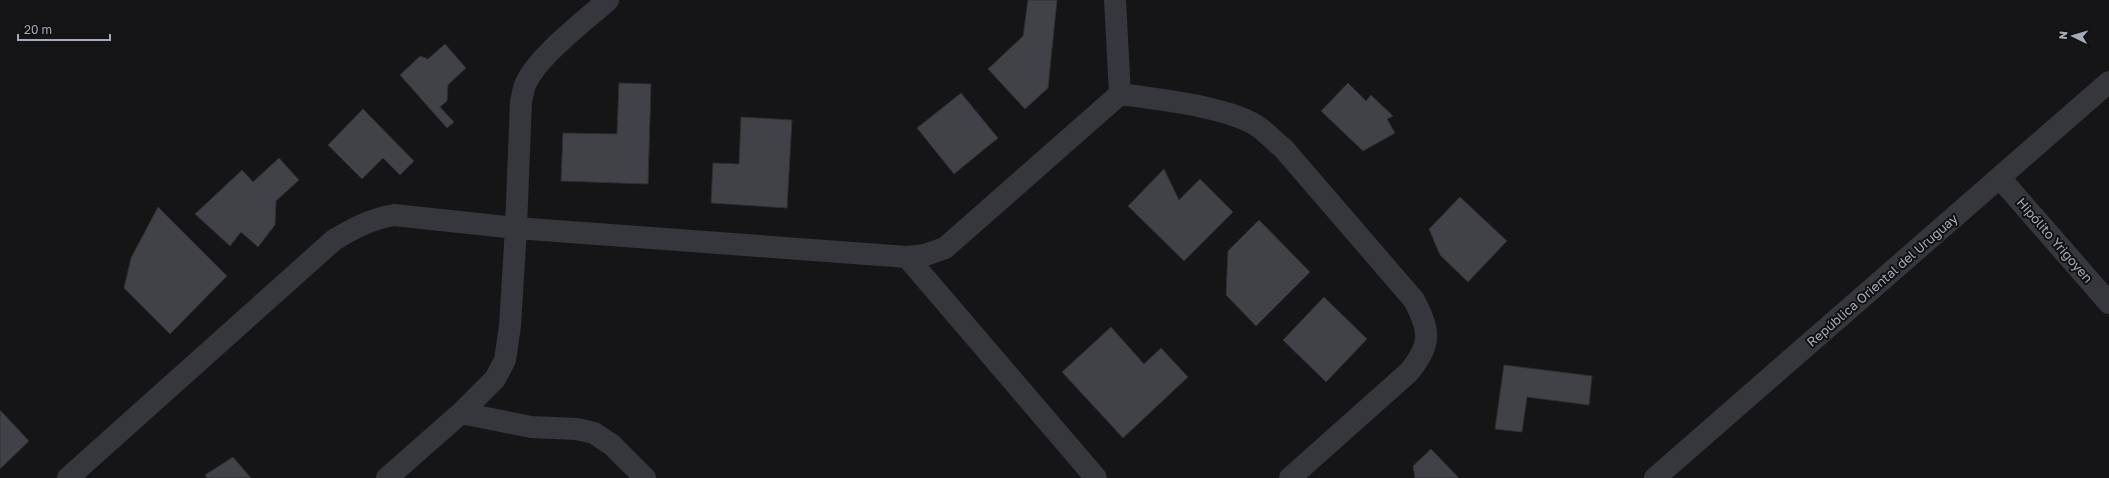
<svg xmlns="http://www.w3.org/2000/svg" width="2109" height="478" font-family="'Golos Text',sans-serif">
<rect width="100%" height="100%" fill="#151517"/>
<path fill="#414247" stroke="#2f2f33" d="M1028 0H1057L1048 88 1025 109 988 69 1023 36Z
M445 44 466 68 448 85 447 101 440 107 454 122 447 128 400 75 420 56 428 59Z
M619 83 651 84 648 184 561 181 563 133 617 134Z
M1348 83 1366 101 1371 95 1393 116 1387 119 1395 133 1363 151 1321 111Z
M961 93 998 138 954 174 917 128Z
M363 109 414 161 400 175 383 158 362 179 328 145Z
M741 117 792 120 787 208 711 203 713 163 739 164Z
M279 158 299 180 276 201 275 225 258 247 241 232 230 246 195 214 242 170 253 182Z
M1164 169 1179 200 1200 179 1233 212 1184 261 1128 206Z
M1460 197 1507 241 1468 282 1440 255 1429 229Z
M158 207 227 276 170 334 124 288 131 258Z
M1259 220 1310 272 1256 326 1226 295 1228 251Z
M1324 297 1367 339 1326 382 1283 340Z
M1111 327 1144 364 1161 348 1188 377 1123 438 1062 372Z
M1504 365 1592 376 1589 405 1527 397 1522 432 1495 429Z
M0 410 29 441 0 469Z
M1431 449 1459 478H1415L1413 466Z
M233 457 251 478H207L205 475Z"/>
<g fill="none" stroke-linecap="round" stroke-linejoin="round">
<path stroke="#35373c" stroke-width="22" d="M1115 0 1120 94
M2000 178 2109 303
M907 257 1096 478
M461 413 531 427 577 429 594 433 612 445 645 478
M68 478 334 240C354 228 371 219 394 215L516 228 907 257 925 255 945 248 1120 94C1156 99 1232 107 1260 128 1268 134 1275 142 1283 148L1414 300C1430 331 1432 344 1409 372L1290 478
M387 478 461 413 495 379 505 360 510 326 516 228 521 101C523 95 523 88 526 83 538 56 586 20 608 0
M1655 478 2109 82"/>
</g>
<g text-anchor="middle" stroke-width="4" stroke-linejoin="round" paint-order="stroke">
<g font-size="13" fill="#a5acb8" stroke="#101012">
<text transform="translate(2055 240) rotate(49)" y="5">Hipólito Yrigoyen</text>
<text transform="translate(1882 280) rotate(-41)" y="5">República Oriental del Uruguay</text>
</g>
</g>
<g transform="translate(2073 36) rotate(275)" stroke="#101012" stroke-width="3" paint-order="stroke">
<path d="M0-3L7 15L0 10L-7 15Z" fill="#a5acb8"/>
<text y="-6" font-size="11" font-weight="bold" text-anchor="middle" fill="#a5acb8">N</text>
</g>
<path d="M18 34v6h92v-6" fill="none" stroke="#a5acb8" stroke-width="2"/>
<text x="24" y="34" font-size="12" fill="#a5acb8" stroke="#101012" stroke-width="3" paint-order="stroke">20 m</text>
</svg>
